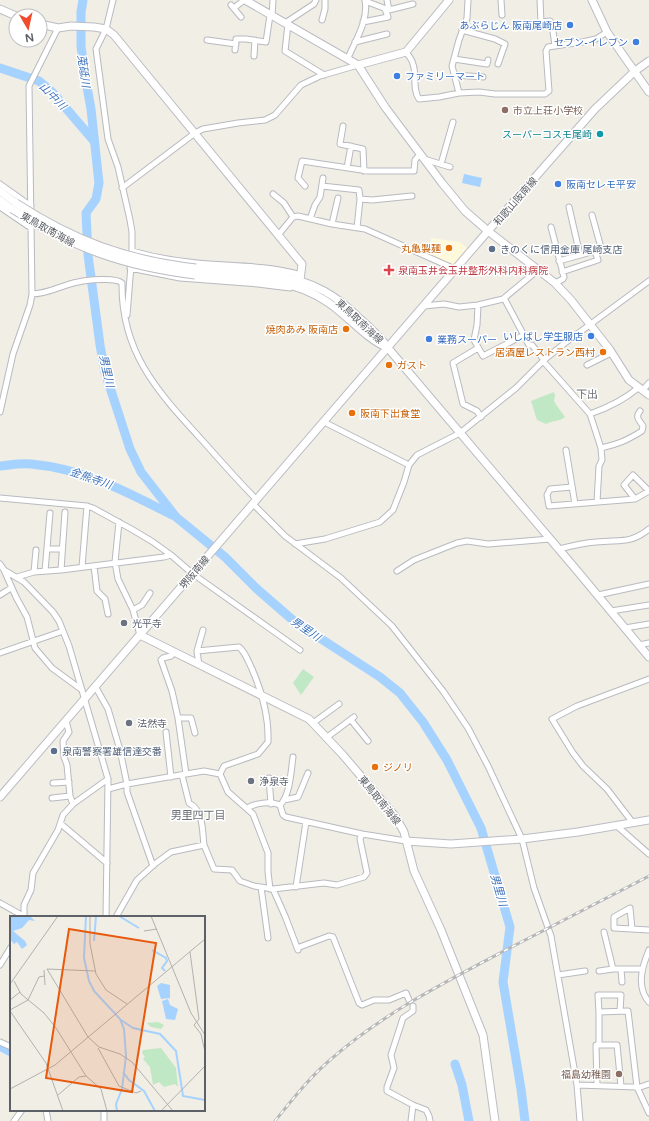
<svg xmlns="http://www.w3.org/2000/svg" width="649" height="1121" font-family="'Varela Round','Noto Sans JP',sans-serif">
<rect width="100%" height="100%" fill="#f0eee5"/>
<path fill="#fff9dc" d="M431 238 460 242 467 248 453 265 430 255Z"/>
<path fill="#c1e8c4" d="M554 392 555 396 554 401C557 407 561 411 565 417 559 422 553 420 546 424L537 420 531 401Z
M303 669 314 677 301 695 293 683Z"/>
<path fill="#a6d2ff" d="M464 174 482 178 480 187 462 183Z"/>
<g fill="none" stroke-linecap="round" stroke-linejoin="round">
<path stroke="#a6d2ff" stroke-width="9" d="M83 0 81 12V46L85 76 91 109 99 183 96 199 86 213 88 255 100 345 105 372 130 449 141 472 176 517 225 557 257 589 295 622 380 677 400 693 423 722 447 760 481 828 510 927 503 982 521 1089 525 1121
M0 68 39 81 53 93 94 141
M0 466C10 465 21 463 31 464 85 469 125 491 172 515
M0 1046 11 1052
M455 1064 462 1085 469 1121"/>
<defs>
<path id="street" d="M113 0 106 29 96 49 108 139 118 167 130 220 132 232V251C150 256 169 260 189 262 226 267 264 264 301 275
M387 0 389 10
M501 0 502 15
M540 0 541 22 550 21 552 24 555 46
M365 1 389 10 413 4
M231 5 241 17
M234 8 244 0
M272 16 273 0
M322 20 325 9V0
M363 22 388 17 385 9
M285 23 314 4 316 0
M288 24 285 51 324 75
M462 30 495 39 505 44 498 64
M207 40 236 44
M355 42 387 34
M235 50 236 39H246L266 42 270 15
M406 52C408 55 412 59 413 64 417 75 412 89 419 99L439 97 459 93 479 92 495 94H545L549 91 546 51 548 47 582 42 596 39 607 32
M254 56 255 40
M348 58C355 41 369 20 365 0
M454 59 487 64 488 60
M454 75 483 77
M459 93 452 66 459 40 467 18 468 0
M343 126 340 144 363 149 364 171
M424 159 450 167
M441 164 453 122
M347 168 351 146
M0 184 31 206
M305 186 298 178 302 161 368 171H414L415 160 420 154
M322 186 359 190 360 199 357 228
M122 188 195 133 203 129 238 123 265 120 275 115 301 85 320 76 358 65
M273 194 284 203 293 217
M360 199 372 200 412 196
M0 207 31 228
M569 207 580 255
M310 219 315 205 320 197 323 178
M332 224 338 198
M551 227 564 277 563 279 555 283
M279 234 293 217 298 216 332 224 365 229 455 269
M559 261 595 251
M130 268 180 278 258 284 290 288
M562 272 598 260 594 249 600 246V244L592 215
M32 294C48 294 62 285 78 282 87 280 116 277 122 283 121 352 157 391 201 439 219 459 237 480 257 500
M504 298 529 345H532L544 360
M478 305 477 325 474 340 483 356 524 335
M424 306 444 304 459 307 478 305 503 299 538 270
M127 315 131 265
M478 348 453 363 463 404 477 411 481 417
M543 361 590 414 601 448 602 460 599 466 597 502
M587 365 611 353
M643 390 649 383
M0 412 13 354 30 305 32 294 29 86 58 28
M590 414C607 408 624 400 638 388
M324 422 409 465
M601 448C618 444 626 441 642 431L643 426C639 420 635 417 640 411
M566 450 575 504
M633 475 649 491 635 499 624 485Z
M572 487 550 489 547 495 549 506 635 499
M0 498 87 506 93 508 133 530 153 542 171 555 193 574 300 650
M253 504 285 536 341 578 392 626 443 691 468 728 488 766 522 839 534 888 551 936 577 1085 580 1121
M119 522 115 562 118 579 133 610 140 635
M295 544 325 539 380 522 393 510 404 482 409 465 417 455 460 433 516 388 544 360 565 343 649 281
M47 549H62
M559 549C571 546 584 543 596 542 619 539 629 545 649 529
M0 564 4 570 24 582 53 612 59 621 69 646 108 779 106 917
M94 566 97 591 105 599 108 614
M82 567 87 506
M4 570 16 597 27 617 35 648 52 668 82 690
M61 570 65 512
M45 571 50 513
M397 571 414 560 457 543 467 541 488 544 550 539
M34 572 36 550
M17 577 34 572 61 570 164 557 171 555
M0 595 11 588
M598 595 649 584
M133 610 142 605 150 593
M611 611 649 605
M625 628 649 624
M639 645 649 643
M197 651 239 647C246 653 248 661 252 669 262 692 269 717 268 742L258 754 224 766 220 774 228 792 253 814 268 853V872L270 889
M0 653 63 631
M174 653 171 656 163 658 161 660 172 691 178 718H191L195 733
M199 665 197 651 203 630
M95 686 108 709 120 750 127 784V792L153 866
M178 718 186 774
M351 720 368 741
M66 721 69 732 63 741 64 757 67 765 70 796 73 804
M313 723 339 704
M166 732 171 777
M326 738 354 717
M182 775 189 803C204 811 202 830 204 845
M269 778 271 804
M53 783 69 782
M108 789 127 784 186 774 204 771 220 774
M52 798 70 796
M284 800 298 797 308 773
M280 805C290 796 291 771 293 757
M247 808C256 803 269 801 280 805L283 815 286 817 362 834 406 841
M633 823 607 789 583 766 573 753 552 719 577 706 649 679
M61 824 107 863
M617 826 649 854
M261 887 268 938
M296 887 306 822
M273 889 285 916 298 950
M0 903 25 917
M24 917V905L31 890 33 873 58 830 63 815 73 804 108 779
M116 917 137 880 156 863 171 852 204 845 214 869 232 870 240 881 254 886 273 889 324 883 337 885 364 877 367 873 360 839 362 834
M632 929 630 908 614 917V928L649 930
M604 932 613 969H641
M297 948 329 936 333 937 359 1003 362 1005 374 1000H389L406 993 409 1000
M649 950C642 967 636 987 649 1002
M0 965 11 947
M621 969 622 982
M599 971 613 969
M558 975 585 971
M413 1006V1011L403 1018 391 1055 394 1068 387 1087V1091L413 1105 426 1110 429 1116 430 1121
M599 1012 598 995H621L620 1011
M0 1042 11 1047
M599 1045H617L621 1086
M577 1085 637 1087
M597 1085 596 1045H599V1012L628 1011 637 1087 649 1113
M637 1088 649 1084
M46 1110 48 1121
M14 1121 22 1110
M104 1121V1110
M411 1121 413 1105"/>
<path id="secondary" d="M245 0 358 65 385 107 442 183 465 211 488 231 555 283 571 300 610 350 629 380 649 395
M592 0 607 32 649 92
M0 9 16 16
M40 24 58 28 71 26 94 27 106 29 114 35 297 258 302 264 300 280
M358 65 406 52 449 0
M0 191 16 203
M0 200 12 209
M196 268C239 270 285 270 324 291 337 298 348 307 358 317 369 327 380 336 388 348L574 567 649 657
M195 275C241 277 290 276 329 303 349 317 365 338 388 348
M140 635 309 719 342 754 395 816 404 832 414 871 441 930 483 1035 495 1121
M0 797 488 231 595 109 635 71 649 61
M406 841 451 844 522 839 578 832 649 820"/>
</defs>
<use href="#street" stroke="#b8bac0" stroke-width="7"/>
<use href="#secondary" stroke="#bbbdc4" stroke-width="9"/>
<use href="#street" stroke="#fff" stroke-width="5"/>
<use href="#secondary" stroke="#fff" stroke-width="7"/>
<defs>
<path id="rail" d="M275 1121C292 1100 309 1078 330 1060 381 1015 443 983 504 951 552 926 600 901 649 876"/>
</defs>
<use href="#rail" stroke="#b6b7b7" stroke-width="3"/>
<use href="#rail" stroke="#fff" stroke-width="1.5" stroke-dasharray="4.5" stroke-linecap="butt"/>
<defs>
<path id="secondary-bridge" d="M16 203C74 241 127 260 196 268
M12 209C74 248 122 266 195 275"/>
</defs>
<use href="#secondary-bridge" stroke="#bbbdc4" stroke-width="9" stroke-linecap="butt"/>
<use href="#secondary-bridge" stroke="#fff" stroke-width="7"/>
</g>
<g fill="#3f7fe0" stroke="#fff" stroke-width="1.5">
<circle cx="570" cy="25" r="4"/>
<circle cx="636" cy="42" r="4"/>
<circle cx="397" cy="76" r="4"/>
<circle cx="558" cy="184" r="4"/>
<circle cx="591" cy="336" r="4"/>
<circle cx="429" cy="339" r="4"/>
</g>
<g fill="#8d6e63" stroke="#fff" stroke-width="1.5">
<circle cx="505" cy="110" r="4"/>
<circle cx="619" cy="1074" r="4"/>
</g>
<circle fill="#0f9aa8" stroke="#fff" stroke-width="1.5" cx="600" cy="134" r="4"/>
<g fill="#e8710a" stroke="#fff" stroke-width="1.5">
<circle cx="449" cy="248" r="4"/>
<circle cx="346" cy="329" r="4"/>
<circle cx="603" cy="352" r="4"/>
<circle cx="389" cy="365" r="4"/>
<circle cx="352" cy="413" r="4"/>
<circle cx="375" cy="767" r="4"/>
</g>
<g fill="#5c6f8a" stroke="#fff" stroke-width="1.5">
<circle cx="492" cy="249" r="4"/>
<circle cx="54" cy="751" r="4"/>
</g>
<path fill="#e0444e" stroke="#fff" stroke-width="1.5" d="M387 264h4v4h4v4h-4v4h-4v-4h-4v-4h4z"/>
<g fill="#6b7280" stroke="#fff" stroke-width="1.5">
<circle cx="124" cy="623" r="4"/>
<circle cx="129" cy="723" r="4"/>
<circle cx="251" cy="781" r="4"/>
</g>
<g text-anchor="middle" stroke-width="3" stroke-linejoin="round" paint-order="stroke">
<g font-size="10" fill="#366cbe" stroke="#fff" text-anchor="end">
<text x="562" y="29">あぶらじん 阪南尾崎店</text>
<text x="628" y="46">セブン-イレブン</text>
<text x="405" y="80" text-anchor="start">ファミリーマート</text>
<text x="566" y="188" text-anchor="start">阪南セレモ平安</text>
<text x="583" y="340">いしばし学生服店</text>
<text x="437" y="343" text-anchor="start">業務スーパー</text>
</g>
<g font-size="10" fill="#785e54" stroke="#fff" text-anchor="start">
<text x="513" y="114">市立上荘小学校</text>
<text x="611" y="1078" text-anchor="end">福島幼稚園</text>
</g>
<g font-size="10" fill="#0d838f" stroke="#fff" text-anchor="end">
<text x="592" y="138">スーパーコスモ尾崎</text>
</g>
<g font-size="10" fill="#5d6066" stroke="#fff">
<text transform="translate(515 201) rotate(-49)" y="4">和歌山阪南線</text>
<text transform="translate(48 229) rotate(29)" y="4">東鳥取南海線</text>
<text transform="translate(360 321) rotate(43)" y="4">東鳥取南海線</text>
<text transform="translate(194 572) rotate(-49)" y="4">堺阪南線</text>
<text transform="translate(380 800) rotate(51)" y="4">東鳥取南海線</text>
</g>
<g font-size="10" fill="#c56008" stroke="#fff" text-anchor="end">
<text x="441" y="252">丸亀製麺</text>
<text x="338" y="333">焼肉あみ 阪南店</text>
<text x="595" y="356">居酒屋レストラン西村</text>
<text x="397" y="369" text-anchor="start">ガスト</text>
<text x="360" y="417" text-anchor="start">阪南下出食堂</text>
<text x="383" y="771" text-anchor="start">ジノリ</text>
</g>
<g font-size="10" fill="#4e5e75" stroke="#fff" text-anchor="start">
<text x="500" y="253">きのくに信用金庫 尾崎支店</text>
<text x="62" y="755">泉南警察署雄信達交番</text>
</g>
<g font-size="10" fill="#be3a42" stroke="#fff" text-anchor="start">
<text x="398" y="274">泉南玉井会玉井整形外科内科病院</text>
</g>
<g font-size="10" fill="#5b616d" stroke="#fff" text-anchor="start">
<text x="132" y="627">光平寺</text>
<text x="137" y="727">法然寺</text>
<text x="259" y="785">浄泉寺</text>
</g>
<g font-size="11" font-style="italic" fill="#4175be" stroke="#fff">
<text transform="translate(84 71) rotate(82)" y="4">莵砥川</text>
<text transform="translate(53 96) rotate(45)" y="4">山中川</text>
<text transform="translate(107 371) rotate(77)" y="4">男里川</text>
<text transform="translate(91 478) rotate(19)" y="4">金熊寺川</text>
<text transform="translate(306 629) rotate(34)" y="4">男里川</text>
<text transform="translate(499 890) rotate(74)" y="4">男里川</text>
</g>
<g font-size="11" fill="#6e7278" stroke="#fff">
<text x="587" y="398">下出</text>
<text x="198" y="819">男里四丁目</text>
</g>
</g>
<g transform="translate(10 916)">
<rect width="195" height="195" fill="#f0eee5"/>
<path d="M151 132 166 152 168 171 165 168 154 171 149 166 143 169 140 151 133 143 135 141 132 137 133 134Z" fill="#c1e8c4"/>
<path d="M148 106 154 109 151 113 141 111 137 107Z" fill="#c1e8c4"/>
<path d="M0 0H20L25 5 19 4 12 12 3 15 15 25 17 29 12 33 7 26 4 28 0 23ZM151 67 160 69V82L151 83 147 70ZM158 83 160 89 168 93 165 104 156 103 152 85Z" fill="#a6d2ff"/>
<path fill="none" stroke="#a6d2ff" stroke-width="2" d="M76 0 74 42 79 65 84 75 110 103 114 113 116 140 112 173 106 188 107 195M109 0 129 12M84 25 86 0M142 34 156 42 157 45 152 52 155 55M111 104 123 112 150 118 166 135 173 180 195 184M113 156 119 164 134 175 145 195"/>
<path fill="none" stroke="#b1b1ae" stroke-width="1" d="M80 0V28L86 58 96 74 117 88M141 0 181 97 195 119M134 15 147 13M180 36 189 103 184 109 191 118 195 136M34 54 35 69M4 65 11 78 34 97 46 112 76 160 91 173 97 195M0 68 48 0M0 84 10 76M0 94 18 84 29 61 34 60M0 95 36 147 53 195M78 121 37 53 85 55M78 121 89 131 110 138 122 146 163 195M88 132 109 170 126 177 131 175M0 173 45 149 195 23M48 179 69 161 76 160M151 195 195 150"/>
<path fill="#e8590c" fill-opacity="0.15" stroke="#e8590c" stroke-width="2" d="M59 13 146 27 122 176 36 162Z"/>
<rect width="195" height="195" fill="none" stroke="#5d6066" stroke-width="2"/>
</g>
<g transform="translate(28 28) rotate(171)"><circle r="19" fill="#ffffff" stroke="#bebfc2"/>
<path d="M0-3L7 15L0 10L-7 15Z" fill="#ef4b2d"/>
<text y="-6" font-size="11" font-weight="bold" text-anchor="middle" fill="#5d6066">N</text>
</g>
</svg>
